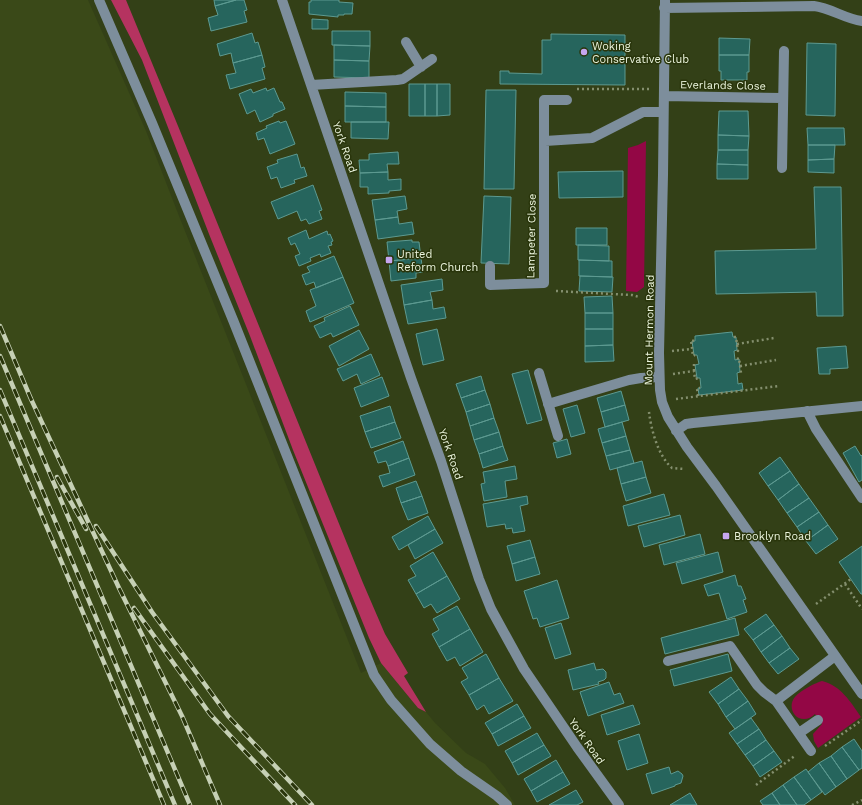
<svg xmlns="http://www.w3.org/2000/svg" width="862" height="805" font-family="'Work Sans',sans-serif">
<rect width="100%" height="100%" fill="#334017"/>
<path fill="#3a4918" d="M0 0H88L146 131 179 216 361 673 381 663 418 708 426 712 435 723 466 753 485 764 505 788 515 805H0Z"/>
<path fill="#930745" d="M646 141 644 287 637 292 626 291 628 148 638 145Z
M822 681C841 686 850 701 861 717L818 748 814 741 813 734 822 724 815 714C812 717 808 719 804 719 794 719 789 708 793 700 797 692 813 684 822 681Z"/>
<path fill="#b53360" d="M111 0H126L178 126 363 583 385 634 408 673 404 676 426 712 418 708 381 663 369 638 293 450 250 336 209 234 142 60Z"/>
<path fill="#26655d" stroke="#5d9a91" d="M214 0H236L215 6Z
M236 0H244L247 10 244 11 247 22 211 31 208 18 218 15 215 6Z
M311 0H339V2L353 3 352 14H344V15H338V17L309 14V2H311Z
M312 19 328 20V29H312Z
M332 31H370V46L332 45Z
M252 33 255 43 258 42 262 55 233 63 231 53 220 56 217 44Z
M551 34 625 35V85L500 84V71H509V73L542 74V40H551Z
M719 38 750 39 749 55H719Z
M807 43 836 44 835 116 806 115Z
M334 45 370 46 369 61 334 60Z
M262 55 265 67 262 68 265 79 230 89 226 75 236 73 233 63Z
M719 55H749V72H747V80H721V71H719Z
M334 60 369 61V78L334 77Z
M409 84H425V116H409Z
M425 84H437V116H425Z
M437 84H450V115L437 116Z
M266 88 267 91 274 88 280 102H282L285 109 273 114V116L260 122 255 110 247 114 239 94 251 89 253 93Z
M486 90H516L514 189H484Z
M345 92 386 93V107L345 106Z
M345 106 386 107V122H345Z
M719 111H748L749 136 718 135Z
M279 121 280 123 286 121 295 144 270 154 264 138 258 140 256 133 267 128 266 126Z
M351 122H389L388 139 351 138Z
M807 128H844L845 145H808Z
M718 135 749 136 748 150H718Z
M808 145H835L834 159 808 160Z
M718 150H748V165L717 164Z
M398 152 399 164H387L388 172 360 173 359 160H369V154Z
M297 154 301 168 304 167 307 176 294 180 295 183 281 188 277 177 271 179 267 167 278 163 277 160Z
M834 159V173L808 172V160Z
M717 164 748 165V179H717Z
M623 171V197L559 198 558 172Z
M388 172V180L401 179V190L389 191V193L368 194V187H360V173Z
M313 185 322 210 319 211 322 219 309 224 306 219 301 221 297 211 278 219 271 202Z
M814 187H841L843 316H817L816 292 716 294 715 251 816 249Z
M405 196 407 209 397 211 398 217 375 220 372 200Z
M484 196 511 197 509 264 481 263Z
M398 217 399 224 412 222 414 234 378 239 375 220Z
M576 228H607V245H576Z
M306 230 309 239 327 231 328 235 330 234 333 241 331 242 332 245 328 246 331 253 321 257 320 254 310 258 311 261 299 266 295 256 300 254 295 243 291 245 288 238Z
M412 240V242H419L421 258 389 261 387 242Z
M578 245 609 246V261L578 260Z
M334 256 343 277 316 288 314 282 306 285 302 275 310 272 307 267Z
M421 258 423 272 416 273V278L391 281 389 261Z
M579 260 612 261V277L579 276Z
M580 276 613 277 612 292 579 291Z
M343 277 354 303 310 322 306 311 316 306 310 290Z
M442 279 443 290 430 292 432 300 404 305 401 285Z
M612 296 613 313H585L584 297Z
M432 300 433 309 444 307 446 318 408 324 404 305Z
M350 306 359 325 333 337 331 333 320 338 314 326 325 321 324 318Z
M585 313H613V329H585Z
M437 329 444 360 423 365 416 334Z
M585 329H613V345L585 346Z
M359 330 369 349 339 366 329 346Z
M732 332 733 337H736L737 350 734 351 735 360 739 359 740 372 737 373 738 384 742 383 743 390 699 395 698 388H701L700 378H697L695 365 699 364 697 355H694L692 341H695V336Z
M613 345 614 361 585 362V346Z
M846 346 848 368 830 369V374H819L817 348Z
M371 354 380 375 361 384 357 374 343 381 337 369Z
M528 370 542 420 527 424 512 374Z
M481 376 485 390 461 398 456 384Z
M382 377 389 396 361 407 354 388Z
M485 390 490 404 466 412 461 398Z
M621 391 625 405 601 412 597 398Z
M490 404 494 418 470 426 466 412Z
M577 405 585 433 571 437 563 409Z
M625 405 629 420 605 427 601 412Z
M390 406 395 422 365 432 360 416Z
M494 418 499 432 474 440 470 426Z
M395 422 401 438 371 448 365 432Z
M622 422 626 436 602 443 598 429Z
M499 432 503 446 479 454 474 440Z
M626 436 630 450 606 456 602 443Z
M567 439 571 454 557 458 553 443Z
M403 441 409 458 388 466 386 461 378 463 374 452Z
M503 446 508 460 483 468 479 454Z
M855 446 861 456 862 455V480L859 482 843 453Z
M630 450 634 463 610 470 606 456Z
M780 457 790 471 768 486 759 473Z
M409 458 415 475 383 487 379 476 390 473 388 466Z
M642 461 646 477 621 484 617 468Z
M515 466 517 479 505 481 507 497 484 501 481 484 485 483 483 472Z
M790 471 799 484 778 500 768 486Z
M646 477 651 493 626 501 621 484Z
M416 481 422 496 401 503 396 488Z
M799 484 809 498 787 513 778 500Z
M664 494 670 515 628 526 623 506Z
M422 496 428 513 408 520 401 503Z
M527 496 528 504 520 506 525 531 513 533 512 528 506 529 505 524 487 527 483 504Z
M809 498 819 512 797 527 787 513Z
M819 512 828 525 806 541 797 527Z
M680 515 685 535 644 547 638 526Z
M428 516 435 529 399 550 392 537Z
M828 525 838 539 816 554 806 541Z
M435 529 443 543 415 559 408 545Z
M700 534 705 554 664 565 659 545Z
M530 540 535 557 512 564 507 546Z
M862 546V594H861L839 562Z
M433 552 447 576 416 594 408 580 416 576 410 566Z
M718 552 723 572 682 584 676 563Z
M535 557 540 574 516 581 512 564Z
M735 575 738 586H741L746 599 743 600 747 612 727 619 719 593 708 596 704 585Z
M447 576 460 599 437 613 431 604 424 608 416 594Z
M557 580 569 618 540 627 537 618 533 619 524 591Z
M457 606 470 629 439 647 432 634 439 630 433 619Z
M766 614 774 625 753 640 744 629Z
M735 618 739 635 665 654 661 638Z
M561 623 571 654 555 659 545 628Z
M774 625 782 636 761 652 753 640Z
M470 629 483 652 460 666 455 657 447 661 439 647Z
M782 636 790 648 769 663 761 652Z
M790 648 799 659 778 674 769 663Z
M486 654 499 678 469 695 461 682 468 678 462 668Z
M728 654 732 671 674 686 670 670Z
M594 663 596 670 603 669 606 672V678L604 680 598 682 599 684 573 690 568 670Z
M731 677 739 689 718 704 709 692Z
M499 678 513 701 489 714 484 705 477 710 469 695Z
M609 682 614 695 620 693 624 703 588 716 580 692Z
M739 689 748 701 726 717 718 704Z
M748 701 756 714 735 729 726 717Z
M517 704 524 716 492 734 485 723Z
M633 705 640 724 607 735 601 715Z
M524 716 531 728 498 746 492 734Z
M751 718 759 729 737 744 729 733Z
M759 729 766 740 745 755 737 744Z
M537 733 544 745 512 763 505 751Z
M639 734 648 763 627 770 618 741Z
M854 739 862 751V768L859 770 842 747Z
M766 740 774 751 753 766 745 755Z
M544 745 551 756 518 775 512 763Z
M842 747 859 770 847 779 831 756Z
M774 751 782 762 760 777 753 766Z
M831 756 847 779 836 787 819 763Z
M556 760 563 772 531 791 524 779Z
M819 763 836 787 825 795 808 772Z
M669 767 671 774 678 771 682 774 683 776 681 783 675 785V786L652 794 646 774Z
M806 769 822 792 811 800 794 777Z
M563 772 570 784 537 802 531 791Z
M794 777 811 800 804 805H797L783 785Z
M783 785 797 805H780L772 793Z
M576 790 583 802 577 805H549Z
M690 793 697 805H670Z
M772 793 780 805H763L760 801Z"/>
<g fill="none" stroke-linecap="round" stroke-linejoin="round">
<path stroke="#848f6e" stroke-width="2.5" stroke-dasharray="2 3" stroke-linecap="butt" d="M577 89H650
M556 291 632 295 639 297
M734 337H736L738 351 736 350
M694 341 691 340 693 356 695 355
M737 344 774 338
M672 351 691 349
M737 359 739 358 741 373H739
M740 366 776 360
M694 371V364H697
M673 374 694 371 695 379 699 378
M698 396 697 388H700
M676 399 779 386
M649 412C651 429 658 456 672 468L685 469
M845 584 862 609
M816 604 851 579
M825 746 862 720
M756 785 796 755
M852 805 862 800"/>
<path stroke="#7d8e9c" stroke-width="10" d="M99 0 152 123 233 320 374 675 391 700 430 744 461 771 497 796 507 805
M282 0 411 378 441 461 479 579 491 609 524 669 577 747 619 805
M665 0 663 175 659 353 660 390 662 402 668 417 687 447 716 486 862 694
M664 8 814 6C831 8 845 19 862 21
M406 42 421 67
M311 85 397 80 403 79 432 59
M664 96 783 98
M545 141 592 138 643 112H663
M782 168 784 51
M490 266V285L544 283V100H567
M539 373 558 436
M548 404 629 380 641 378 659 377
M807 411 816 429 862 498
M676 431 686 424 693 423 862 406
M668 661 730 646 757 685 764 692 776 701 811 751
M776 701 835 656
M799 733 818 720"/>
<defs>
<path id="rail" d="M0 326 31 399 119 588 182 716 220 805
M0 356 190 805
M0 390 175 805
M0 416 164 805
M57 477 86 529
M96 526 152 612 228 716 312 805
M134 608 210 714 295 805"/>
</defs>
<use href="#rail" stroke="#c6d0b5" stroke-width="4.5"/>
<use href="#rail" stroke="#29350b" stroke-width="3" stroke-dasharray="9" stroke-linecap="butt"/>
</g>
<g fill="#c6a6f0" stroke="#29350b" stroke-width="1.5">
<circle cx="584" cy="52" r="4"/>
<rect x="385" y="256" width="8" height="8" rx="2"/>
<rect x="722" y="532" width="8" height="8" rx="2"/>
</g>
<g text-anchor="middle" stroke-width="3" stroke-linejoin="round" paint-order="stroke">
<g font-size="11" fill="#ecf5de" stroke="#29350b" text-anchor="start">
<text x="592" y="50">Woking<tspan x="592" dy="13">Conservative Club</tspan></text>
<text x="397" y="258">United<tspan x="397" dy="13">Reform Church</tspan></text>
<text x="734" y="540">Brooklyn Road</text>
</g>
<g font-size="11" fill="#ecf5de" stroke="#29350b">
<text transform="translate(723 85) rotate(1)" y="4">Everlands Close</text>
<text transform="translate(345 147) rotate(71)" y="4">York Road</text>
<text transform="translate(531 236) rotate(-89)" y="4">Lampeter Close</text>
<text transform="translate(649 330) rotate(-89)" y="4">Mount Hermon Road</text>
<text transform="translate(451 454) rotate(71)" y="4">York Road</text>
<text transform="translate(587 741) rotate(55)" y="4">York Road</text>
</g>
</g>
</svg>
